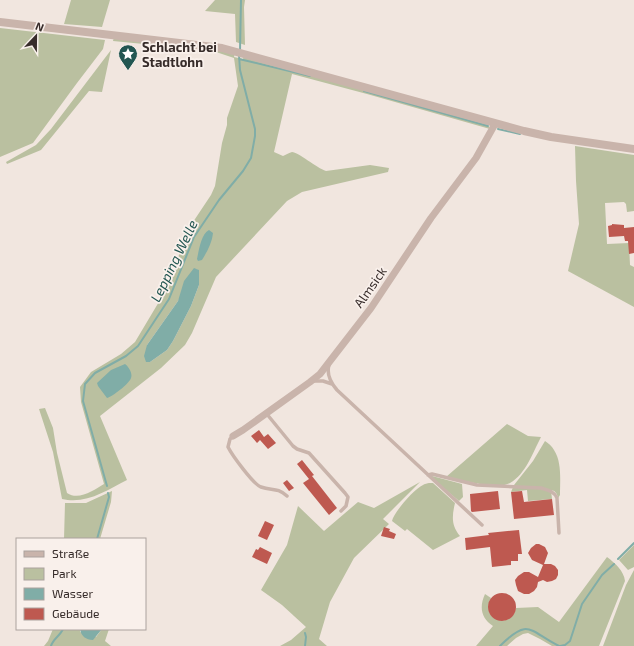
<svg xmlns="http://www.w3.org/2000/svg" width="634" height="646" font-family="'Exo 2',sans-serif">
<rect width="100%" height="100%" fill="#f1e6df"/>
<path fill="#bac0a0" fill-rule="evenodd" d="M71 0H110L102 27 64 24Z
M215 0H245L244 7 245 45 236 42 235 14 205 11Z
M0 28 105 40 103 49 77 83 33 143 0 157Z
M114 37 235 53 234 57 243 59 244 55 487 124 490 129 367 94 292 74 274 152 283 156C286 155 288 153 292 152 298 152 317 168 326 171L370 165 389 168 388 172 302 192 287 201 216 277 192 333 185 345 161 368 100 416 127 480C107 490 86 505 62 499L53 452 39 409 45 408 53 428 57 453 67 493C79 501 94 490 104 484L81 402 80 387 91 372 121 354 135 342 166 290 189 228 211 195 215 186 222 143 227 125V118L238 86 234 58 219 53 205 50 113 41ZM196 269 199 271V285L191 306 173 341 167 350 150 362 147 345 178 301Z
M111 50 102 92 89 91 41 150 7 164 6 162 36 145 51 129Z
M575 146 634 155V211L627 212 626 204 624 202 605 203 607 244 629 243 630 265 634 267V307L568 271 579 224 576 181Z
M507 424 528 436 541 437C533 452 526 474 510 483 498 490 460 480 446 477Z
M545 441C548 443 552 446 554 450 562 462 560 481 560 495L558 498C557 494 556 491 551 490L552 499 528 501 527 490 511 492 514 485 533 461Z
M432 476 462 484 463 497 459 501 431 477Z
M420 482 383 519 389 524 354 558 330 602 319 639 327 646H280L291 640 306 627 282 605 261 590 287 545 298 506 324 531 358 502 374 508Z
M429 483H433L455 503C452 516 451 525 460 536L433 550 407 529 405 531 392 521C394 512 414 489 423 485 424 484 428 483 429 483Z
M112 491 111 502 100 539H64L65 503H86Z
M634 545V567L628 570 619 560Z
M607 557C615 563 624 571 625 581L599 646H552L540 639 528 633 523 634 516 638 507 646H476L493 626C481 618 479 607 485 594L491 598C479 619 511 631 516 608L538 607 559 622Z
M634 570V646H603L626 585Z
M53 629H80V632L96 637 102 629H109L105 641 111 646H44L48 641Z"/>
<path fill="#80ada7" d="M209 230 213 233C212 243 207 252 202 260L198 261 197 259C199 250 201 234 209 230Z
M194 268 199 270V285L191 306 173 341 167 350 150 362H146L144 356 147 345 178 301 184 281Z
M125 364C128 366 133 373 131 378 130 383 112 397 107 398L98 386 97 383 111 370Z
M80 629H102L93 640C86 640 81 636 80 629Z"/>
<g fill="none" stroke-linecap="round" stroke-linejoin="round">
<path stroke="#80ada7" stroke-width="2" d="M240 51 241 0
M239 59 310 76
M364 91 488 126
M498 129 520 134
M107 486 83 401 85 384 95 373 126 356 138 346 169 299 194 237 219 200 243 171 251 158 255 136V129L240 70 239 55
M97 539 109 497 108 493
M618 559 634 543
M51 646C53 639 60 636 63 629
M305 646 306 637 305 633
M500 646C529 617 529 631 559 646
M560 646 565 645 570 641 582 604 602 575 614 564"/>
</g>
<path fill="#be5950" d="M612 224 624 225V228L634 227V253L629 254 628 241H625L624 236 609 237 608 226 612 225Z
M259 430 264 437 268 434 276 443 268 449 260 440 257 443 251 436Z
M302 460 314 475 312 476 337 508 329 515 303 483 309 479 297 464Z
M287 480 294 488 289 491 283 483Z
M498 491 500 509 472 512 471 511 470 494Z
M522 491 524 502 552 499 554 515 514 519 511 492Z
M265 521 274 525 267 540 258 536Z
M384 527 390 529 389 531 396 534 394 539 381 536Z
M519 530 522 554H518V561H511V565L492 567 490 547 466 550 465 538 489 535 488 533Z
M536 544H539L545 547 548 553 544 564H551L555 566 558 570V575L556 579 552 581 547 582 543 580 538 582 537 587 534 591 529 594H524L518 591 516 585 515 580 518 576 524 572H529L538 577 543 565 532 560 528 553 531 548Z
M260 547 272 553 267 564 252 557 256 549 258 550Z
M488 607a14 14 0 1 1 28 0a14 14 0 1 1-28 0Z"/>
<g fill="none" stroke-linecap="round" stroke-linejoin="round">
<path stroke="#c9b4ab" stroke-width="3.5" d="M329 365C326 375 331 383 337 390L482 525
M313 381H323L332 384
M266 413 293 446 297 449 309 453 345 493 348 497 346 506 341 511
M233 436 230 439 228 447C232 455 253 484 261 487 272 491 277 487 287 496
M428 475 432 474 477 485 541 488C547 490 554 491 557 498L559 533"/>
<path stroke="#c9b4ab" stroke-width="7" d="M233 436 243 430 310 382 320 374 330 361 371 308 431 218 476 158 495 124"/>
<path stroke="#c9b4ab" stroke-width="8" d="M0 22 222 48 524 131 551 137 634 149"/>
</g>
<defs>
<symbol id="sight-pin" viewBox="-11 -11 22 30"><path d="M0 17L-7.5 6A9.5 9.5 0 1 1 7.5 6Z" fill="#225651" stroke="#f9f0eb"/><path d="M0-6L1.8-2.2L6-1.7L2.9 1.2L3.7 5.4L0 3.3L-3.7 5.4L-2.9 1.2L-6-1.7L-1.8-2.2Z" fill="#fff"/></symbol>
</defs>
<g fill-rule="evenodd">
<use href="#sight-pin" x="117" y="43" width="22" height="30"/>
</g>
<g text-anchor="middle" stroke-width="3.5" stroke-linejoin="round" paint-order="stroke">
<g font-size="13" font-weight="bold" fill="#372c2a" stroke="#f9f0eb" text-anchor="start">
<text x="142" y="52">Schlacht bei<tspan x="142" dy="15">Stadtlohn</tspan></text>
</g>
<g font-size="13" fill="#372c2a" stroke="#f9f0eb">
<text transform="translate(370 287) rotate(-55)" y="5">Almsick</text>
</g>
<g font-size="14" font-style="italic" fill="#225651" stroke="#f9f0eb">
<text transform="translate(174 261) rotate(-64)" y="5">Lepping Welle</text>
</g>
</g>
<rect x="16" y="538" width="130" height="92" fill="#f9f0eb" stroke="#aba29e"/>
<rect x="24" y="551" width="20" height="6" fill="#c9b4ab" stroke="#aba29e"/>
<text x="52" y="558" font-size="12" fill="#372c2a">Straße</text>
<rect x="24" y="568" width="20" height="12" fill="#bac0a0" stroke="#aba29e"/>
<text x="52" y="578" font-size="12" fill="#372c2a">Park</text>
<rect x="24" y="588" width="20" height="12" fill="#80ada7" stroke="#aba29e"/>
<text x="52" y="598" font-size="12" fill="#372c2a">Wasser</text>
<rect x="24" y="608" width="20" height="12" fill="#be5950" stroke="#aba29e"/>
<text x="52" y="618" font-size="12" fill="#372c2a">Gebäude</text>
<g transform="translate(36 36) rotate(22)" stroke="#f9f0eb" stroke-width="3" paint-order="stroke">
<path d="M0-3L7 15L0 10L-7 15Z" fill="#372c2a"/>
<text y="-6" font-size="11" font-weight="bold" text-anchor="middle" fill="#372c2a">N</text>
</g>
</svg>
